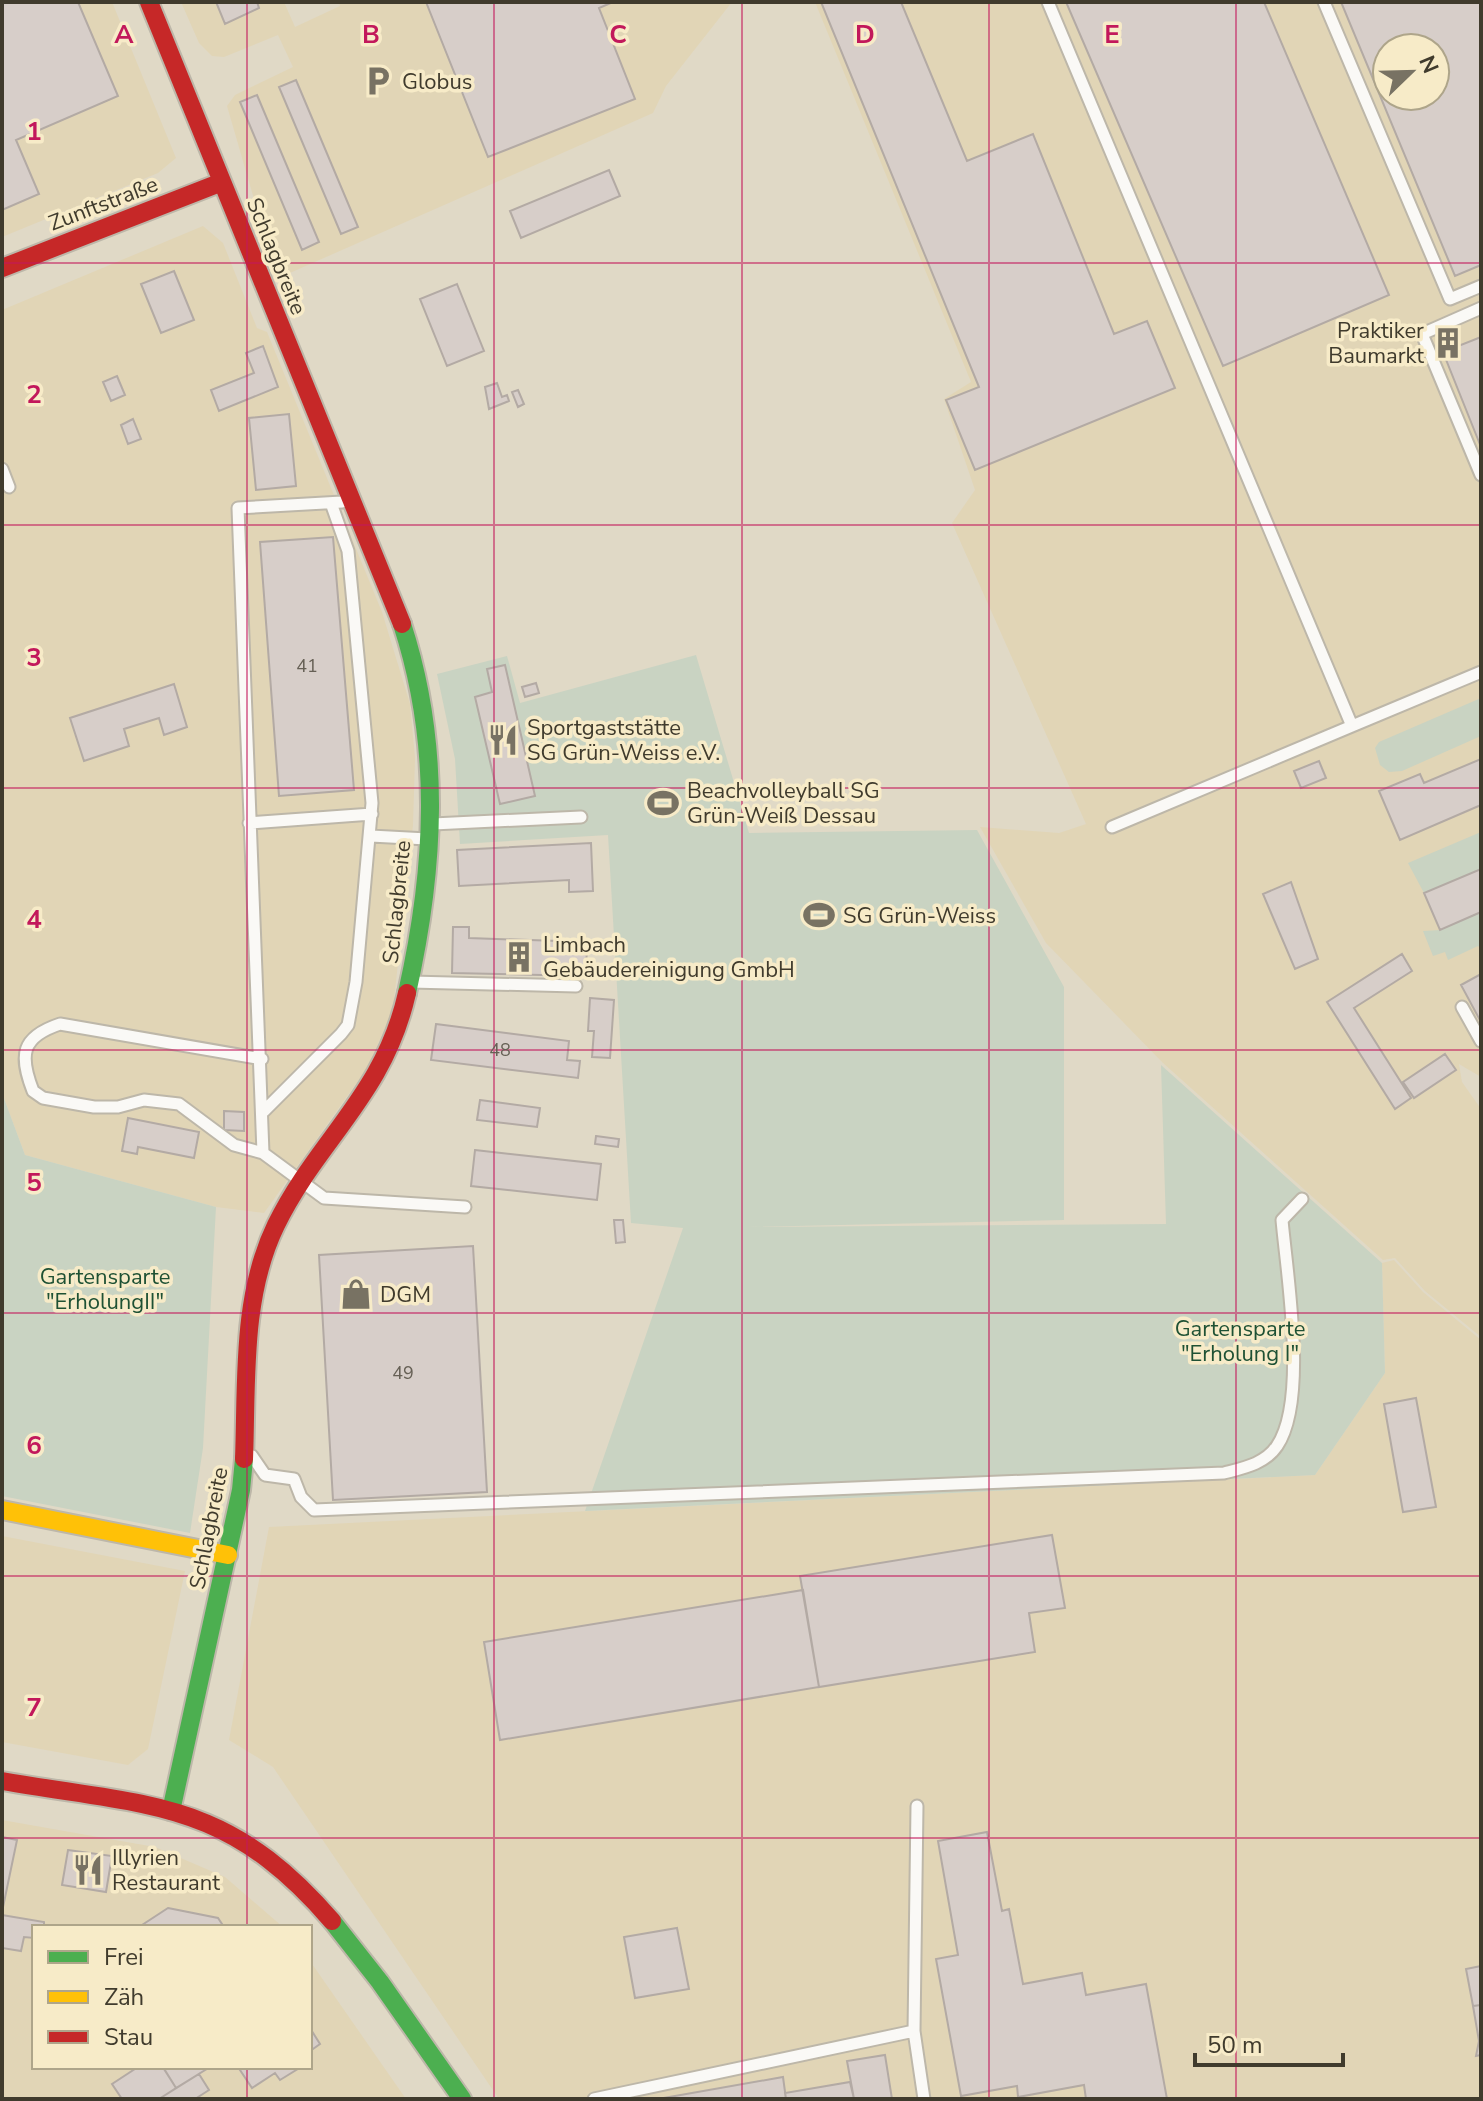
<svg xmlns="http://www.w3.org/2000/svg" width="1483" height="2101" font-family="'Nunito Sans',sans-serif">
<rect width="100%" height="100%" fill="#e0d9c6"/>
<path fill="#e1d5b6" fill-rule="evenodd" d="M2 2H112L176 158 158 173 2 237Z
M181 2H284L295 27 340 6 339 2H732L666 86 653 113 283 276 265 237 227 106 235 95 293 67 278 35 224 57 212 56 199 43Z
M815 2H1481V1077L1459 1064 1462 1082 1481 1109V1337L1425 1291 1395 1258 1383 1260 1163 1063 1046 943 980 827 1059 833 1086 824 952 523 975 490 944 399 971 382ZM1387 48H1435V96H1387Z
M203 226 223 243 257 328 267 332 382 612 410 704 415 758 413 825 393 1009 368 1067 264 1213 216 1207 25 1155 2 1093V310Z
M1394 1260 1423 1292 1481 1340V2099H499L273 1767 229 1740 269 1527 1315 1475 1385 1373 1382 1263Z
M2 1536 185 1571 148 1749 128 1765 2 1742Z
M2 1820 155 1847 225 1877 283 1927H34V2067H310V1961L406 2099H2Z"/>
<path fill="#c9d3c2" d="M696 655 749 833 977 830 1064 987V1220L746 1227 1166 1224 1161 1065 1382 1263 1385 1373 1315 1475 585 1511 683 1228 631 1223 608 835 460 844 455 759 437 674 507 656 520 703Z
M1481 698V736L1402 771 1389 772 1380 765 1375 748 1379 742Z
M1481 832V869L1424 893 1408 863Z
M1481 912V949L1478 946 1448 960 1445 952 1433 956 1423 931 1440 930Z
M2 1093 25 1155 216 1207 203 1448 190 1533 2 1496Z"/>
<path fill="#d7cec9" stroke="#b3aaa4" stroke-width="2" fill-rule="evenodd" d="M2 2H78L118 96 16 140 39 194 2 210Z
M216 2H257L259 8 225 24Z
M426 2H613L599 8 635 99 488 157Z
M821 2H901L967 161 1033 134 1114 334 1147 321 1175 388 975 470 946 400 979 387Z
M1066 2H1264L1389 295 1223 366Z
M1341 2H1481V265L1455 276ZM1387 48H1435V96H1387Z
M296 80 358 227 341 234 279 87Z
M257 95 319 242 302 250 240 102Z
M609 170 620 196 521 238 510 211Z
M174 271 194 320 161 333 141 284Z
M457 284 484 351 447 366 420 299Z
M1453 336 1456 344 1443 350 1439 342Z
M1481 337V447L1443 352Z
M263 346 278 387 219 411 211 390 254 373 246 353Z
M117 376 125 395 111 401 103 382Z
M497 383 502 397 507 395 509 401 489 409 485 387Z
M518 390 524 404 518 407 512 392Z
M289 414 296 486 256 490 249 418Z
M133 419 141 439 128 444 121 425Z
M333 537 354 790 279 796 260 542Z
M505 665 535 796 500 804 475 697 492 692 487 669Z
M536 683 539 693 525 697 522 687Z
M174 684 187 727 164 735 159 718 124 729 129 746 84 761 70 718Z
M1481 759V805L1400 840 1379 791 1420 774 1424 783Z
M1319 761 1326 778 1301 788 1294 771Z
M591 843 593 891 569 892V880L459 886 457 850Z
M1481 869V912L1440 930 1424 893Z
M1291 882 1318 959 1295 969 1263 894Z
M453 927H469V938L587 942 586 976 452 973Z
M1402 954 1412 971 1354 1008 1411 1098 1395 1109 1327 1002Z
M1481 974V1022L1461 985Z
M590 998 614 1000 610 1058 592 1057 594 1031H588Z
M436 1024 569 1041 567 1060 580 1061 578 1078 431 1060Z
M1445 1054 1456 1070 1414 1098 1403 1082Z
M480 1100 540 1108 537 1127 477 1120Z
M224 1111 244 1112V1131L224 1130Z
M128 1118 199 1132 194 1158 138 1147 137 1154 122 1151Z
M596 1136 619 1139 618 1147 595 1144Z
M475 1150 601 1164 597 1200 471 1186Z
M614 1220H623L625 1242 616 1243Z
M473 1246 487 1492 333 1500 319 1255Z
M1416 1398 1436 1507 1403 1512 1384 1404Z
M1052 1535 1065 1608 1029 1613 1035 1652 819 1687 800 1576Z
M803 1590 819 1687 500 1740 484 1642Z
M987 1832 1002 1911 1009 1909 1023 1984 1082 1973 1086 1995 1146 1984 1167 2099H1086L1084 2085 1018 2097 1017 2086 961 2096 936 1959 958 1955 938 1841Z
M2 1837 17 1840 2 1912Z
M68 1850 112 1856 106 1892 62 1885Z
M168 1908 218 1918 224 1927H139Z
M2 1915 44 1922V1927H34V1938L24 1937 21 1951 2 1948Z
M677 1928 689 1989 635 1998 624 1937Z
M1481 1966V2005L1473 2006 1466 1969Z
M1481 2005V2055L1476 2056 1479 2041 1473 2006Z
M310 2028 320 2044 310 2051Z
M885 2055 892 2099H854L847 2061Z
M138 2067H163L176 2088 159 2099H122L112 2084Z
M167 2067H210L176 2088 164 2069Z
M238 2067H301L280 2080 275 2073 252 2088Z
M199 2074 209 2090 195 2099H159Z
M783 2077 786 2099H658Z
M850 2082 854 2099H786L785 2093Z"/>
<g fill="none" stroke-linecap="round" stroke-linejoin="round">
<defs>
<path id="lane" d="M1048 2 1352 726 1481 672
M1324 2 1450 299 1481 286
M1481 308 1422 334 1481 475
M2 469 9 487
M349 498 342 502 238 508 263 1153 324 1198 465 1207
M249 823 372 814
M433 824 581 817
M1112 827 1352 726
M371 836 427 839
M411 982 576 986
M1462 1007 1481 1041
M262 1059 60 1024C21 1037 19 1055 33 1091L43 1098 94 1107H118L144 1100 179 1104 234 1145 263 1153
M264 1111 341 1034 348 1025 356 982 372 803 348 551 331 503
M252 1456 265 1475 294 1479 301 1497 314 1510 1224 1473C1243 1468 1265 1464 1277 1446 1308 1400 1287 1276 1282 1220L1302 1199
M914 2031 924 2099
M594 2099 914 2031 917 1806"/>
<path id="fast" d="M402 624C442 747 435 868 407 993
M171 1811 241 1490 244 1459
M332 1921 380 1982 462 2099"/>
<path id="slow" d="M2 1510 228 1555"/>
<path id="jam" d="M149 2 402 624
M2 268 222 182
M244 1459C247 1382 241 1297 276 1225 318 1139 384 1095 407 993
M2 1781C150 1807 226 1798 332 1921"/>
</defs>
<use href="#lane" stroke="#bdb7a9" stroke-width="15"/>
<use href="#fast" stroke="#bdb7a9" stroke-width="22"/>
<use href="#slow" stroke="#bdb7a9" stroke-width="22"/>
<use href="#jam" stroke="#bdb7a9" stroke-width="22"/>
<use href="#lane" stroke="#faf9f6" stroke-width="11"/>
<use href="#fast" stroke="#4caf50" stroke-width="18"/>
<use href="#slow" stroke="#ffc107" stroke-width="18"/>
<use href="#jam" stroke="#c62828" stroke-width="18"/>
</g>
<path fill="none" stroke="#c2185b" stroke-width="2" stroke-opacity="0.55" d="M247 2V1927M494 2V2099M742 2V2099M989 2V2099M1236 2V2099M2 263H1481M2 525H1481M2 788H1481M2 1050H1481M2 1313H1481M2 1576H1481M2 1838H1481M247 2067V2099"/>
<defs>
<symbol id="parking-bare" viewBox="-9 -9 18 18"><path d="M-3.5-5.5H1a3.5 3.5 0 0 1 0 7H-1V5.5H-3.5ZM-1-3.4V-.6H.8a1.4 1.4 0 0 0 0-2.8Z" fill="#787263" stroke="#f7ebc8" stroke-width="2.5" paint-order="stroke"/></symbol>
<symbol id="building-bare" viewBox="-9 -9 18 18"><path d="M-4-6H4V6H1V3H-1V6H-4ZM-2.5-4.3h1.7v1.8h-1.7ZM.8-4.3h1.7v1.8H.8ZM-2.5-1h1.7V.8h-1.7ZM.8-1h1.7V.8H.8Z" fill="#787263" stroke="#f7ebc8" stroke-width="2.5" paint-order="stroke"/></symbol>
<symbol id="restaurant-bare" viewBox="-9 -9 18 18"><path d="M-5-6h1v4h1v-4h1v4h1v-4h1v5L-1.5 .5V6h-2V.5L-5-1ZM5-6V6H3V1.5H1.5Q1.5-4 5-6Z" fill="#787263" stroke="#f7ebc8" stroke-width="2.5" paint-order="stroke"/></symbol>
<symbol id="stadium-bare" viewBox="-9 -9 18 18"><path d="M0-5a6.5 5 0 1 0 0 10a6.5 5 0 1 0 0-10ZM-3.5-1.8h7v3.6h-7Z" fill="#787263" stroke="#f7ebc8" stroke-width="2.5" paint-order="stroke"/></symbol>
<symbol id="shop-bare" viewBox="-9 -9 18 18"><path d="M-5-2.5h2.3a2.7 3.5 0 0 1 5.4 0H5L5.5 6h-11ZM-1.5-2.5h3a1.5 2.3 0 0 0-3 0Z" fill="#787263" stroke="#f7ebc8" stroke-width="2.5" paint-order="stroke"/></symbol>
</defs>
<g fill-rule="evenodd">
<use href="#parking-bare" x="356" y="59" width="44" height="44"/>
<use href="#building-bare" x="1426" y="321" width="44" height="44"/>
<use href="#restaurant-bare" x="481" y="718" width="44" height="44"/>
<use href="#stadium-bare" x="641" y="781" width="44" height="44"/>
<use href="#stadium-bare" x="797" y="893" width="44" height="44"/>
<use href="#building-bare" x="497" y="935" width="44" height="44"/>
<use href="#shop-bare" x="334" y="1272" width="44" height="44"/>
<use href="#restaurant-bare" x="66" y="1848" width="44" height="44"/>
</g>
<g text-anchor="middle" stroke-width="7" stroke-linejoin="round" paint-order="stroke">
<g font-size="18" fill="#666055">
<text x="307" y="672">41</text>
<text x="500" y="1056">48</text>
<text x="403" y="1379">49</text>
</g>
<g font-size="22" fill="#403b2d" stroke="#f7ebc8" text-anchor="start">
<text x="402" y="89">Globus</text>
<text x="1424" y="338" text-anchor="end">Praktiker<tspan x="1424" dy="25">Baumarkt</tspan></text>
<text x="527" y="735">Sportgaststätte<tspan x="527" dy="25">SG Grün-Weiss e.V.</tspan></text>
<text x="687" y="798">Beachvolleyball SG<tspan x="687" dy="25">Grün-Weiß Dessau</tspan></text>
<text x="843" y="923">SG Grün-Weiss</text>
<text x="543" y="952">Limbach<tspan x="543" dy="25">Gebäudereinigung GmbH</tspan></text>
<text x="380" y="1302">DGM</text>
<text x="112" y="1865">Illyrien<tspan x="112" dy="25">Restaurant</tspan></text>
</g>
<g font-size="22" fill="#403b2d" stroke="#f7ebc8">
<text transform="translate(103 203) rotate(-21)" y="8">Zunftstraße</text>
<text transform="translate(277 256) rotate(68)" y="8">Schlagbreite</text>
<text transform="translate(396 902) rotate(-84)" y="8">Schlagbreite</text>
<text transform="translate(208 1528) rotate(-79)" y="8">Schlagbreite</text>
</g>
<g font-size="22" fill="#1e5134" stroke="#f7ebc8">
<text x="105" y="1284">Gartensparte<tspan x="105" dy="25">"ErholungII"</tspan></text>
<text x="1240" y="1336">Gartensparte<tspan x="1240" dy="25">"Erholung I"</tspan></text>
</g>
</g>
<g font-size="26" text-anchor="middle" font-weight="bold" fill="#c2185b" stroke="#f7ebc8" stroke-width="7" stroke-linejoin="round" paint-order="stroke">
<text x="124" y="43">A</text>
<text x="371" y="43">B</text>
<text x="618" y="43">C</text>
<text x="865" y="43">D</text>
<text x="1112" y="43">E</text>
<text x="34" y="140">1</text>
<text x="34" y="403">2</text>
<text x="34" y="666">3</text>
<text x="34" y="928">4</text>
<text x="34" y="1191">5</text>
<text x="34" y="1454">6</text>
<text x="34" y="1716">7</text>
</g>
<rect width="1483" height="2101" fill="none" stroke="#403b2d" stroke-width="8"/>
<rect x="32" y="1925" width="280" height="144" fill="#f7ebc8" stroke="#aea58a" stroke-width="2"/>
<rect x="48" y="1951" width="40" height="12" fill="#4caf50" stroke="#aea58a" stroke-width="2"/>
<text x="104" y="1965" font-size="24" fill="#403b2d">Frei</text>
<rect x="48" y="1991" width="40" height="12" fill="#ffc107" stroke="#aea58a" stroke-width="2"/>
<text x="104" y="2005" font-size="24" fill="#403b2d">Zäh</text>
<rect x="48" y="2031" width="40" height="12" fill="#c62828" stroke="#aea58a" stroke-width="2"/>
<text x="104" y="2045" font-size="24" fill="#403b2d">Stau</text>
<g transform="translate(1411 72) rotate(67)"><circle r="38" fill="#f7ebc8" stroke="#aea58a" stroke-width="2"/>
<path d="M0-6L14 30L0 20L-14 30Z" fill="#787263"/>
<text y="-12" font-size="22" font-weight="bold" text-anchor="middle" fill="#403b2d">N</text>
</g>
<path d="M1195 2053v12h148v-12" fill="none" stroke="#403b2d" stroke-width="4"/>
<text x="1207" y="2053" font-size="24" fill="#403b2d" stroke="#f7ebc8" stroke-width="6" paint-order="stroke">50 m</text>
</svg>
